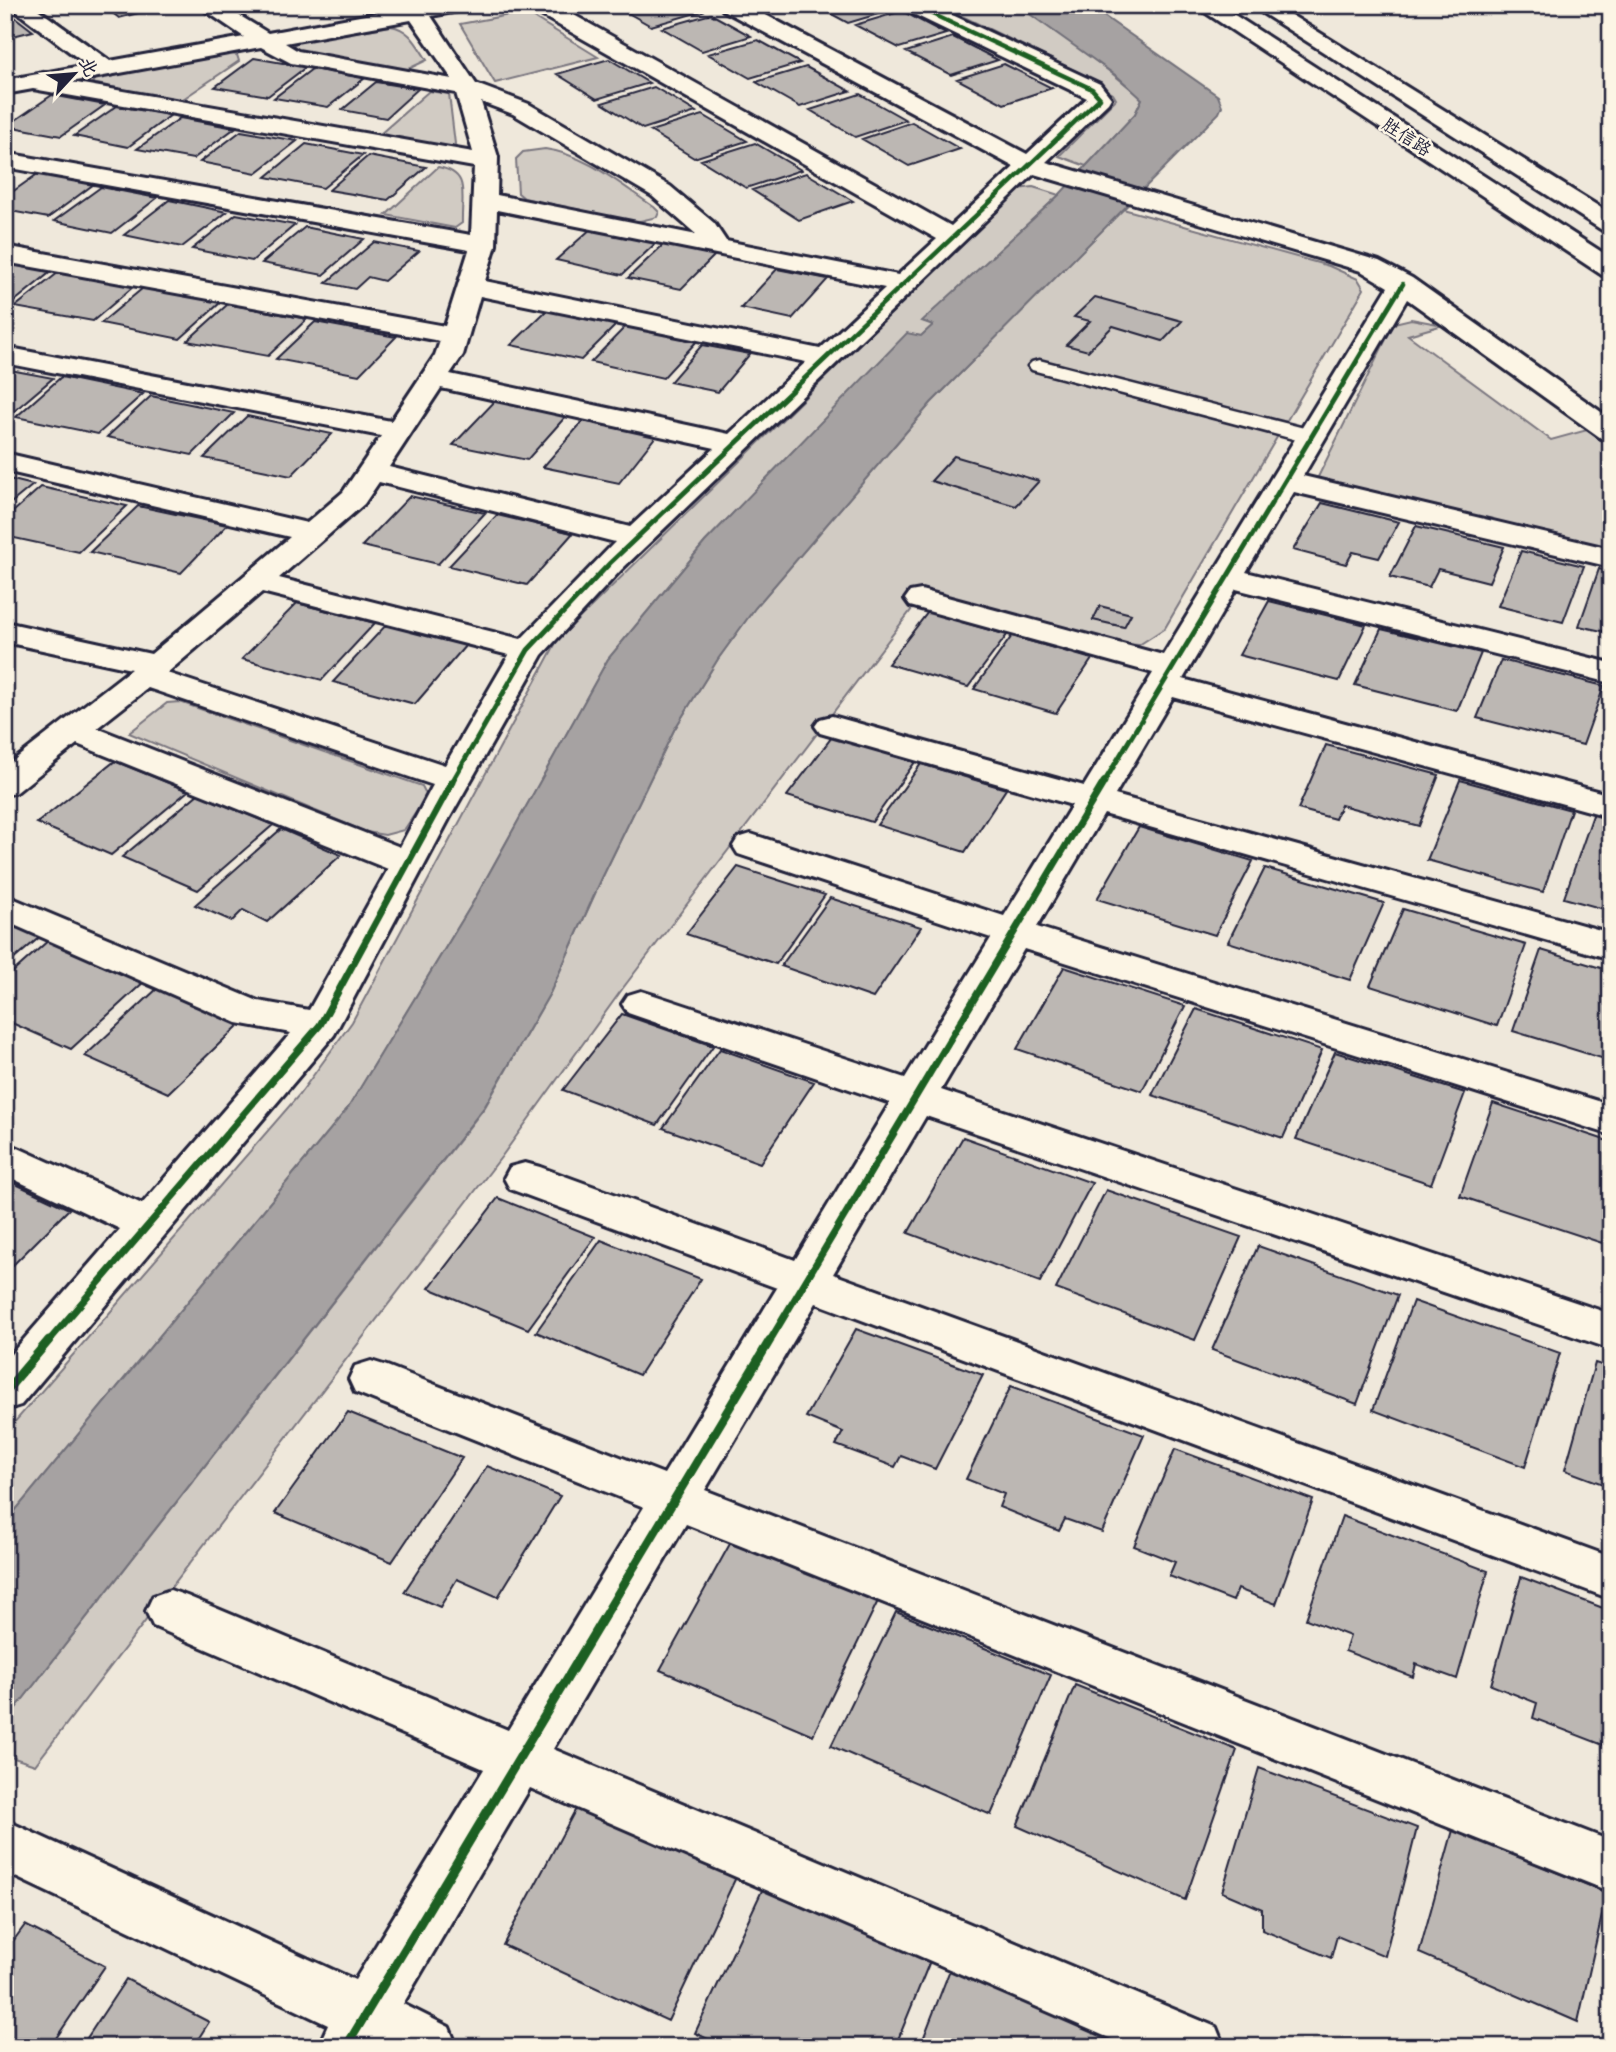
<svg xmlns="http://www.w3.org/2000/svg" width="1616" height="2052" font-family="Pangolin,'LXGW WenKai TC',sans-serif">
<rect width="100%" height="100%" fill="#efe8db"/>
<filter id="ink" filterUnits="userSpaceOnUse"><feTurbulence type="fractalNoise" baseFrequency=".0143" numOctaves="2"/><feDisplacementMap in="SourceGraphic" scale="14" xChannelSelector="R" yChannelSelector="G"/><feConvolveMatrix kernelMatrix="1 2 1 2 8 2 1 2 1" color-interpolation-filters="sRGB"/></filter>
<g filter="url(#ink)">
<path fill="#d1cbc3" stroke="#7a767f" stroke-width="2" d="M939 5C960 5 997 1 1016 5 1028 8 1132 87 1142 99L1135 114 1086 166 1059 156 1116 99 1113 94 1076 71Z
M520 13 528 14 598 57 495 83 460 24Z
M391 26C410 29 417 45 427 60L406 70H394L299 52 292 46 300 41Z
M231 54 237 55 239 61 180 101 92 83 97 78Z
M429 91 449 94 455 144 450 148 379 135Z
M545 149C585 154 621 185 654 207L659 212 657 217 636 222 524 198 518 193 516 159 523 152Z
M438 167C471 173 461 195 462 223L455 228 386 215Z
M1033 187 1059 195 923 321 934 324 921 336 907 334 705 542 608 659 472 904 348 1108 5 1523V1433L299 1095 352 1022 558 639 1018 189Z
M1123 209 1329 266 1358 279 1364 289 1165 628 1139 645 1123 644 925 592 623 988 502 1156 35 1765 5 1755V1722L485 1107 550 993 602 878 674 730 718 659 755 608 931 403Z
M1411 319 1443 325 1408 335 1551 440 1587 430 1611 447V550L1316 481 1394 323Z
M180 702 422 786 427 796 404 830 385 835 366 832 129 733 167 703Z"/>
<path fill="#a6a2a2" stroke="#716f79" stroke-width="2" d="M1017 5H1088L1218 96 1222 106 1219 113 931 403 755 608 718 659 674 730 602 878 550 993 485 1106 5 1722V1523L348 1108 472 904 608 659 705 542 907 333 921 336 933 325 922 321 1059 195 1135 114 1142 99 1118 77Z"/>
<path fill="#bcb7b3" stroke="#22223b" stroke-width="2" d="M102 5H170L119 18Z
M614 5H693L703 11 651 26Z
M815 5H887L895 9 848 23Z
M5 11H7L33 31 5 38Z
M902 11 946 34 899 48 855 25Z
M711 14 751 36 702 51 662 28Z
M953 37 998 60 951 75 906 52Z
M758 40 800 63 750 78 708 54Z
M254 58 306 67 268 96 215 87Z
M609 59 649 83 597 99 557 74Z
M1004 64 1052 88 1004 104 957 79Z
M806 67 850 91 800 107 756 82Z
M312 69 365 78 328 107 274 98Z
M376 82 418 89 386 118 342 110Z
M654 87 696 112 643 129 602 103Z
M860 94 906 120 855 137 810 110Z
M52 95 105 105 61 136 7 126Z
M117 106 171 115 128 147 74 136Z
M703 115 747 141 694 158 650 131Z
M180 118 235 128 193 159 137 149Z
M912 122 960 149 909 166 862 139Z
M241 131 297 141 256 173 200 162Z
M755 143 801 170 746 188 701 160Z
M306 144 363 155 323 188 266 177Z
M368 156 426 167 388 200 329 190Z
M39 173 94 184 48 218 5 210V197Z
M806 173 853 201 799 220 752 190Z
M101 187 157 198 112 233 54 221Z
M169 200 227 212 182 247 124 235Z
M236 214 295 225 252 261 192 249Z
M305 227 364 239 323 275 262 263Z
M593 227 658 241 622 275 556 260Z
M374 242 419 251 384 281 368 277 355 289 326 283Z
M665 243 716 254 681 289 628 278Z
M5 262 53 270 10 305 5 304Z
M777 269 828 279 792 319 741 308Z
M59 272 134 286 93 321 15 307Z
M143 288 221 302 180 339 101 323Z
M1095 297 1182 321 1163 341 1113 326 1088 351 1066 345 1090 321 1074 317Z
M228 304 307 319 268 356 187 341Z
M547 310 617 324 581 360 511 345Z
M315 322 396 337 359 375 276 359Z
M626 326 697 341 663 378 591 362Z
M702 345 750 354 718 392 670 382Z
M5 369 53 378 6 418H5Z
M61 377 143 394 98 434 16 417Z
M151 396 234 413 192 455 107 437Z
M496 400 567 415 527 460 453 445Z
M247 416 332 434 291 476 204 458Z
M583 421 656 436 619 483 543 467Z
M954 456 1039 481 1016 506 931 481Z
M5 478 33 485 5 508Z
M41 487 127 506 79 552 5 536V519Z
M410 496 485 513 438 564 362 546Z
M1322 503 1399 522 1379 558 1353 552 1346 564 1293 550Z
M138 506 227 525 181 573 90 552Z
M497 515 573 533 527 585 449 566Z
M1416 526 1504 547 1489 582 1438 569 1429 587 1390 577Z
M1521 551 1584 566 1563 622 1498 606Z
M1599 569 1611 572V633L1579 626Z
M1269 601 1366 625 1339 681 1239 655Z
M297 603 375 623 322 680 242 659Z
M1100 606 1131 614 1124 627 1093 620Z
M928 612 1007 635 968 687 888 664Z
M386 625 466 645 415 704 333 682Z
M1381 629 1481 653 1457 711 1355 685Z
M1012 636 1092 659 1056 713 974 689Z
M1501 660 1604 686 1583 745 1477 718Z
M832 737 915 762 872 822 787 796Z
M1326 745 1439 775 1419 826 1341 805 1335 819 1298 809Z
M115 761 188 791 111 855 37 823Z
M921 764 1006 789 965 852 877 825Z
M1460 780 1571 810 1543 892 1427 860Z
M198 794 273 825 198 890 122 857Z
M1593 815 1611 820V911L1564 898Z
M1139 827 1253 861 1215 935 1097 899Z
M281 829 341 855 267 922 243 910 232 921 195 905Z
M738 867 825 895 776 964 686 934Z
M1265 868 1384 903 1350 980 1228 942Z
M830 898 921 927 873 998 781 966Z
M1403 909 1526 945 1497 1026 1370 986Z
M5 920 42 935 5 967Z
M50 939 146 980 71 1049 5 1020V979Z
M1541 950 1611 971V1061L1513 1031Z
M1064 967 1185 1006 1142 1091 1017 1049Z
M159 987 241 1023 168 1093 85 1056Z
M1196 1009 1322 1050 1283 1138 1152 1095Z
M622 1014 713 1046 657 1125 563 1090Z
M720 1049 814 1082 760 1163 663 1128Z
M1335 1052 1465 1093 1431 1184 1296 1139Z
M1493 1103 1611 1142V1214L1602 1243 1460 1196Z
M963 1137 1092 1183 1040 1282 908 1233Z
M5 1179 69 1209 5 1273Z
M1106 1190 1241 1237 1195 1340 1056 1289Z
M498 1198 595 1237 528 1329 429 1288Z
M601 1240 701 1279 639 1375 536 1332Z
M1258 1246 1398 1295 1357 1404 1212 1350Z
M1413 1301 1560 1353 1525 1467 1373 1410Z
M856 1329 983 1375 935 1469 901 1456 895 1467 836 1445 843 1432 806 1417Z
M1595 1363 1611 1368V1487L1565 1470Z
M1011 1386 1144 1435 1102 1532 1065 1519 1059 1531 999 1507 1004 1494 966 1479Z
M348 1412 462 1458 392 1562 275 1513Z
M1175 1449 1313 1500 1276 1604 1238 1589 1233 1601 1169 1576 1175 1562 1134 1546Z
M487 1466 560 1496 498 1597 457 1579 440 1607 404 1592Z
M1342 1516 1488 1571 1457 1679 1416 1664 1413 1677 1345 1651 1350 1636 1306 1619Z
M731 1542 878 1601 813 1735 660 1670Z
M1521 1577 1611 1611V1733L1606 1731 1603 1745 1533 1718 1537 1703 1491 1685Z
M896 1612 1051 1675 991 1815 831 1746Z
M1075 1685 1237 1750 1185 1900 1017 1826Z
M1259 1768 1417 1828 1385 1956 1337 1936 1331 1958 1262 1930V1909L1222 1892Z
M579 1803 739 1871 668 2021 503 1945Z
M1453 1830 1607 1893 1578 2022 1419 1953Z
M765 1884 932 1956 895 2047H725L695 2033Z
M25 1925 105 1966 50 2047H5V1952Z
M951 1967 1129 2042 1127 2047H920Z
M126 1979 209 2022 193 2047H81Z
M1611 2005V2047H1600Z"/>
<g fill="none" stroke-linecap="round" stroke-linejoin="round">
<defs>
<path id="service" d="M1039 360 1320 432 1323 437 1320 442 1312 444 1032 370 1028 366 1032 362Z"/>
<path id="minor" d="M8 5H32L110 61 244 37 197 5H222L268 33 403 8 402 5H466L464 10 431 16 476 84 529 104 670 186 714 223 726 241 898 275 937 239 532 10 530 5H556L951 226 1014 167 723 10 721 5H747L1027 154 1087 98 905 10 903 5H931L1100 84 1111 98 1108 103 1046 162 1379 261 1412 278 1611 419V440L1601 438 1407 299 1303 476 1611 549V567L1294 492 1246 572 1611 663V683L1236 589 1183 679 1611 795V817L1173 697 1115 795 1611 933V959L1104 814 1037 927 1611 1105V1135L1024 949 941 1090 1611 1314V1349L926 1116 833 1274 1611 1557V1599L816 1303 705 1490 1611 1841V1892L686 1524 553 1749 1216 2027 1224 2047H1130L530 1788 403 2004 449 2027 457 2047H318L328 2025 5 1872V1820L355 1980 484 1769 153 1626 146 1611 153 1596 170 1590 187 1596 508 1730 644 1507 355 1392 349 1379 355 1366 371 1361 387 1366 664 1474 777 1288 510 1189 504 1178 510 1167 525 1163 540 1167 795 1260 890 1103 628 1013 622 1004 628 995 641 991 654 995 905 1078 991 938 738 854 733 846 738 838 751 834 1004 916 1072 805 820 733 815 726 820 719 832 716 1084 786 1153 673 910 606 905 599 910 592 921 590 1163 655 1388 287 1361 271 1034 174 621 570 542 655 449 819 334 1035 21 1405 5 1410V1361L120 1229 5 1175V1142L142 1204 291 1033 237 1023 5 921V895L258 1001 309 1010 388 869 77 744 17 792 5 795V767L131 669 5 642V622L151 654 290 537 5 471V453L307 523 343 492 381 436 5 363V347L391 421 435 355 440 341 5 262V246L445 326 469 250 5 167V153L471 235 474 167 33 89 5 94V80L87 65ZM411 20 452 79 298 51 285 43ZM261 47 291 63 456 93 473 152 71 82ZM481 102 513 114 652 196 697 235 497 195 498 157ZM497 210 885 288 820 349 485 281 496 245ZM480 296 806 362 729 434 450 374 463 355ZM441 388 715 448 630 527 389 467ZM379 482 615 542 521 639 279 578 364 504ZM262 592 509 655 445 765 167 673ZM148 688 433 785 400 847 97 728Z"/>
<path id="tertiary" d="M1194 5H1219L1611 258V278L1602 275Z
M1250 5H1275L1611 214V232L1602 230Z"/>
</defs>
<use href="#service" stroke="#22223b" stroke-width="5"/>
<use href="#minor" stroke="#22223b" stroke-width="6"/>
<use href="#tertiary" stroke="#22223b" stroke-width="6"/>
<use href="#service" fill="#fcf5e5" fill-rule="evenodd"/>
<use href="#minor" fill="#fcf5e5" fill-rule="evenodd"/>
<use href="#tertiary" fill="#fcf5e5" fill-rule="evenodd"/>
<defs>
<path id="cycleway-far3" d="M839 345 1100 98 1092 89 913 5
M1366 345 1403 284"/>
<path id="cycleway-far2" d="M451 784 528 650 610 563 841 344
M1103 784 1367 344"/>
<path id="cycleway-far1" d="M48 1342 320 1025 452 782
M769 1342 1104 782"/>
<path id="cycleway" d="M5 1392 49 1340
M346 2047 770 1340"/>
</defs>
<use href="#cycleway-far3" stroke="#fcf5e5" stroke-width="7"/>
<use href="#cycleway-far2" stroke="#fcf5e5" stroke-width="9"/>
<use href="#cycleway-far1" stroke="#fcf5e5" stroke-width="11"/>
<use href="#cycleway" stroke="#fcf5e5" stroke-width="13"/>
<use href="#cycleway-far3" stroke="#1b5e20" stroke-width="4.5"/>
<use href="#cycleway-far2" stroke="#1b5e20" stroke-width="5"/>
<use href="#cycleway-far1" stroke="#1b5e20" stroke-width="7"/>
<use href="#cycleway" stroke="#1b5e20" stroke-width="9"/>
</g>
</g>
<g text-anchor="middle" stroke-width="5" stroke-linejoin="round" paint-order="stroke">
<g font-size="18" fill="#22223b" stroke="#fcf5e5">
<text transform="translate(1407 137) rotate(33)" y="6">胜信路</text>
</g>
</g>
<rect width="1616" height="2052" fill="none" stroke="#fcf5e5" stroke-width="28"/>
<rect x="14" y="14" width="1588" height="2024" fill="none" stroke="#22223b" stroke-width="2.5" filter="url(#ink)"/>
<g transform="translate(74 74) rotate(64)" stroke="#fcf5e5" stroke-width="5" paint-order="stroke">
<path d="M0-5L12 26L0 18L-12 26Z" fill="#22223b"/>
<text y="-10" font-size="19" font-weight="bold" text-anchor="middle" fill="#22223b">北</text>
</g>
</svg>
